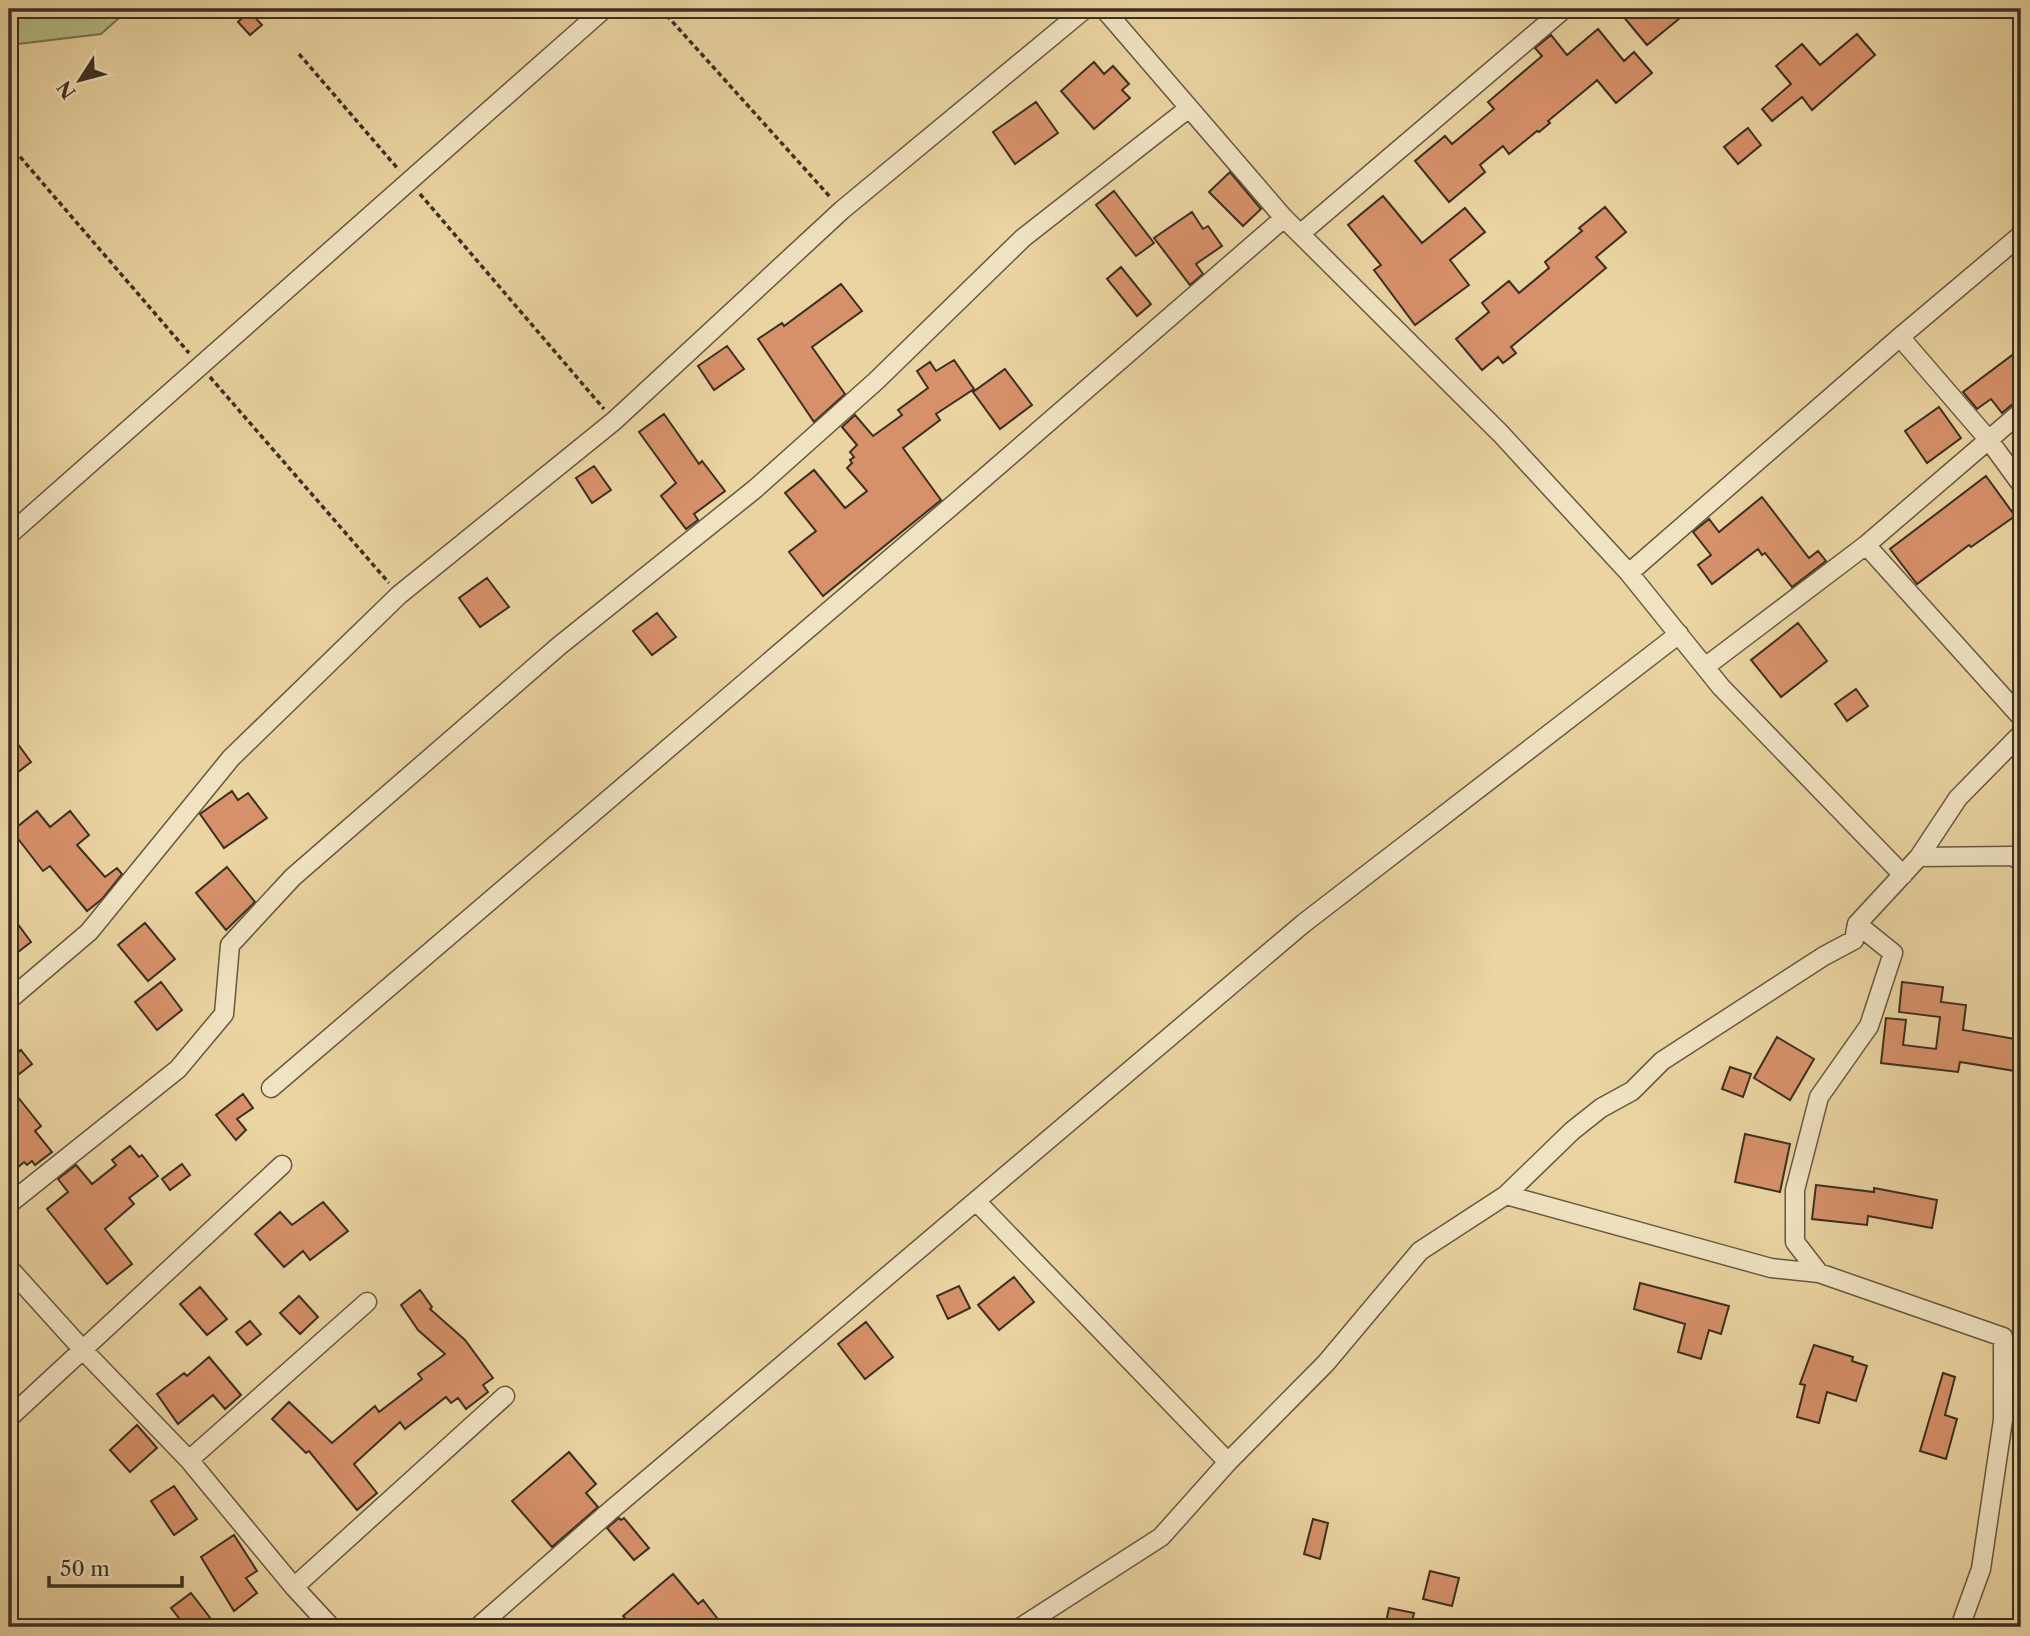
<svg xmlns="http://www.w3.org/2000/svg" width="2030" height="1636" font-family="'Libre Caslon Text',serif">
<rect width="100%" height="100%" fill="#ead4a1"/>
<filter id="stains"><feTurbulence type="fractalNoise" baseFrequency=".00286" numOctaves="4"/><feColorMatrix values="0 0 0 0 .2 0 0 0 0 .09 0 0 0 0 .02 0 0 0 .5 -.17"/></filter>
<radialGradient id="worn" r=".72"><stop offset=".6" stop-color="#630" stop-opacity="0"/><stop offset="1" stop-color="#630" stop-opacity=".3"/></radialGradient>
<path fill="#b5bd86" stroke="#787654" stroke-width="2" d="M9 9H129L101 34 9 45Z"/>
<path fill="#d7916a" stroke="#3b2f22" stroke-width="2" d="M1617 9H1691L1647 45Z
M249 11 262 25 250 35 238 22Z
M1598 29 1624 61 1634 52 1652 73 1616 103 1597 80 1595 82 1548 121 1550 123 1539 132 1537 131 1509 154 1503 146 1480 165 1485 172 1449 202 1415 161 1445 136 1452 144 1494 109 1488 102 1542 56 1535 48 1551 35 1567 55Z
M1857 34 1875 55 1812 110 1802 97 1772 121 1762 109 1791 84 1776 66 1802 44 1820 65Z
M1094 62 1104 74 1113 66 1129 84 1122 90 1130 98 1094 129 1061 91Z
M1036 102 1058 133 1015 164 993 132Z
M1748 128 1761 145 1738 164 1724 147Z
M1230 172 1261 209 1243 226 1209 192Z
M1114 191 1154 243 1136 256 1096 205Z
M1383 196 1422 243 1465 208 1485 232 1450 260 1469 285 1415 325 1374 270 1381 265 1348 225Z
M1605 207 1626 232 1596 257 1606 268 1511 347 1516 353 1503 363 1498 357 1482 370 1456 339 1489 312 1482 303 1509 281 1519 293 1549 268 1545 262 1582 231 1579 228Z
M1192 212 1203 229 1208 226 1222 246 1196 264 1203 274 1190 285 1154 238Z
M1121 267 1151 304 1137 316 1107 279Z
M841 284 862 311 812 347 845 394 814 422 758 339 782 323 784 326Z
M727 346 744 369 714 390 698 366Z
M2015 353 2021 361V401L2014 403 2002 413 1991 399 1977 409 1963 392Z
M954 360 974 389 936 414 940 420 903 448 941 500 823 596 789 552 816 531 785 493 814 470 845 508 867 491 847 468 852 463 850 460 854 457 850 452 857 445 842 427 855 415 873 436 902 415 898 410 928 388 917 371 930 362 936 371Z
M1005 369 1032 405 1000 429 973 392Z
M1939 407 1961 438 1927 463 1905 431Z
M664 414 699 464 702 461 725 491 694 514 698 520 686 529 661 496 676 483 639 432Z
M594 466 611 490 592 503 576 478Z
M1986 476 2015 516 1971 547 1969 545 1917 584 1890 549Z
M1762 497 1809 558 1818 551 1826 561 1792 587 1765 553 1762 555 1758 549 1712 584 1698 565 1711 555 1693 532 1709 519 1719 532Z
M487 578 509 607 480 627 459 598Z
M657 613 676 637 652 655 633 631Z
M1798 623 1827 661 1781 697 1751 660Z
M1856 689 1868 706 1847 721 1835 704Z
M9 732 31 762 9 779Z
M232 791 238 800 248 793 267 818 224 848 200 814Z
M37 811 50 827 70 811 89 835 77 845 105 877 117 868 122 874 102 899 87 911 50 866 43 871 12 831Z
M227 867 255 902 226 930 196 893Z
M9 912 31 942 9 959Z
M145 923 175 959 148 981 118 945Z
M161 982 182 1010 157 1030 135 1002Z
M1902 982 1943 987 1941 1002 1966 1005 1963 1030 2021 1040V1072L1960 1062 1958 1072 1881 1063 1886 1018 1906 1020 1903 1045 1936 1049 1940 1017 1899 1012Z
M1777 1037 1814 1059 1790 1100 1754 1078Z
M21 1050 32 1064 9 1082V1059Z
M1730 1067 1751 1074 1743 1097 1722 1089Z
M9 1086 41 1126 35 1131 52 1152 35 1165 32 1161 27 1165 24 1162 9 1175Z
M243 1094 253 1108 237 1119 246 1130 236 1140 216 1115Z
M1745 1134 1790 1144 1780 1192 1735 1182Z
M130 1146 139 1157 142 1155 158 1176 129 1198 134 1204 105 1229 132 1264 107 1284 47 1209 68 1192 58 1179 76 1165 92 1184 116 1165 112 1160Z
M182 1164 190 1175 170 1190 162 1179Z
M1816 1185 1874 1192V1188L1937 1200 1932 1228 1868 1216 1867 1225 1812 1219Z
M323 1202 348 1231 310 1260 303 1251 284 1267 255 1234 280 1212 292 1225Z
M1014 1277 1034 1302 999 1330 978 1305Z
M1640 1283 1729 1306 1721 1334 1709 1330 1701 1359 1678 1352 1685 1324 1634 1309Z
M959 1286 970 1308 948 1319 937 1296Z
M200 1287 227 1319 207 1335 180 1304Z
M420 1290 432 1307 430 1309 465 1340 493 1378 483 1385 488 1392 466 1409 458 1398 451 1403 446 1397 405 1429 400 1422 354 1464 377 1493 357 1510 309 1451 306 1453 272 1419 289 1402 332 1443 375 1406 379 1412 422 1379 418 1374 445 1354 418 1330 401 1305Z
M299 1296 318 1317 300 1334 280 1313Z
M250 1321 261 1334 247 1345 236 1332Z
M866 1322 893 1357 865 1379 838 1344Z
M1814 1345 1853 1357 1852 1361 1867 1366 1856 1401 1827 1392 1819 1423 1797 1417 1805 1385 1800 1384Z
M209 1357 241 1395 225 1409 213 1395 178 1424 157 1394 184 1373 187 1376Z
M1943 1373 1955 1377 1945 1415 1957 1419 1946 1459 1920 1451Z
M137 1425 157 1448 130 1472 110 1450Z
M569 1452 596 1484 586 1493 598 1507 552 1547 512 1501Z
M174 1486 197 1519 174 1535 151 1501Z
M619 1518 621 1520 624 1518 649 1548 634 1560 607 1528Z
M1313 1519 1328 1523 1320 1559 1304 1554Z
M234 1535 257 1571 246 1578 257 1593 234 1611 201 1557Z
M1430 1571 1459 1578 1452 1606 1423 1599Z
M673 1574 698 1604 703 1600 717 1618 706 1627H633L623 1616Z
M191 1593 211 1619 200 1627H186L171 1608Z
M1389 1608 1414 1613 1411 1627H1385Z"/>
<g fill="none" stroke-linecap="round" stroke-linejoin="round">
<defs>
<path id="minor" d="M1104 9 1284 218 1501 434 1629 573 1721 687 1903 875
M1300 234 1564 9
M1900 337 1988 439 2021 484
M9 535 604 9
M1866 545 2021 717
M1629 573 1900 337 2021 235
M1705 667 1866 545 2021 412
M1919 857 1958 798 2021 734
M9 1000 89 932 231 758 399 595 614 421 842 210 1085 9
M271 1088 961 498 1284 218
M1506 1195 1771 1268 1819 1273 2003 1337V1420L1981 1569 1960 1627
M976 1201 1228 1462
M9 1204 178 1069 224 1014 230 945 293 877 559 646 755 489 876 381 1023 238 1189 108
M9 1268 83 1350 189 1460 294 1587 331 1627
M1819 1273 1795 1242V1190L1819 1097 1869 1026 1893 953 1857 924
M9 1418 282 1165
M189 1460 367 1302
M294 1587 505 1396
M478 1627 610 1511 1304 923 1679 634
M1021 1627 1161 1537 1228 1462 1326 1363 1420 1251 1506 1195 1572 1131 1601 1108 1632 1091 1662 1061 1824 956 1854 940 1857 924 1919 857 2012 856 2021 861"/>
</defs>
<use href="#minor" stroke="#675842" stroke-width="21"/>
<path stroke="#3b2f22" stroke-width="3.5" stroke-dasharray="5 3.5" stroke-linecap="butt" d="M661 9 831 198
M299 54 399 170
M9 144 189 353
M420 194 604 409
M210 377 389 583"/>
<use href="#minor" stroke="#f1e3c2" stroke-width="18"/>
</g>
<rect width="2030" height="1636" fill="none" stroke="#ead4a1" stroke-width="35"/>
<rect x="10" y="10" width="2009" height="1615" fill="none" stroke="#3b2f22" stroke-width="3.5"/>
<rect x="18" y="18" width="1995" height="1601" fill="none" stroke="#3b2f22" stroke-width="2"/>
<g transform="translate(80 80) rotate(234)" stroke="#f1e3c2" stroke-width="5" paint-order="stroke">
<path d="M0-5L12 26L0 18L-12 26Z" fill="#3b2f22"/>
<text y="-10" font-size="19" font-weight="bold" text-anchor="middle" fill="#3b2f22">N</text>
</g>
<path d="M49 1576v10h133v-10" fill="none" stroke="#3b2f22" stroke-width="3.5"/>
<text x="60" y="1576" font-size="21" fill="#3b2f22" stroke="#f1e3c2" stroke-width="5" paint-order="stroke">50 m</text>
<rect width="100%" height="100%" filter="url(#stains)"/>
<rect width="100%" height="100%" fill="url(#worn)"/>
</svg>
